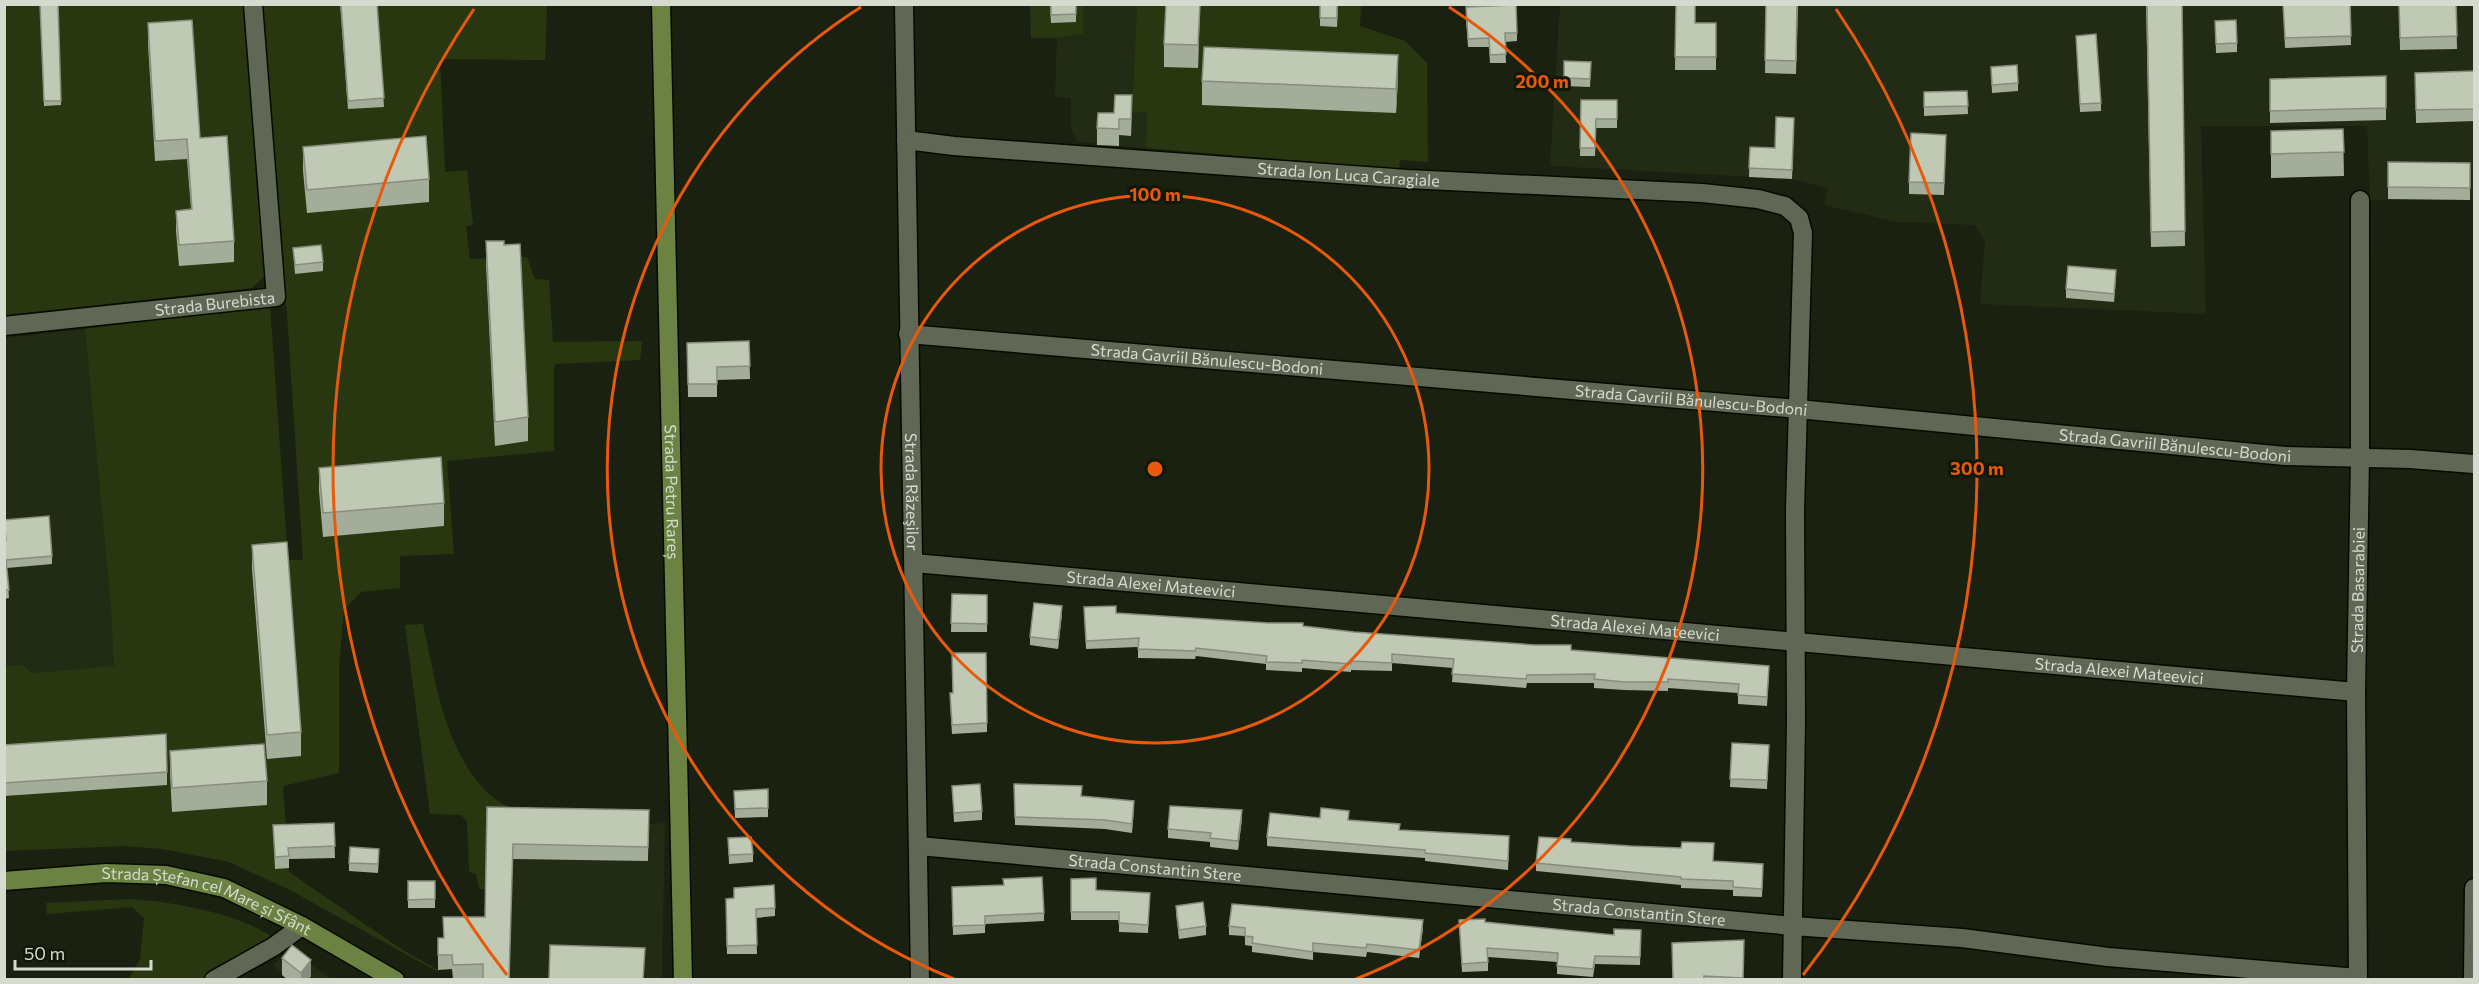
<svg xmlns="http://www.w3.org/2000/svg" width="2479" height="984" font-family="Commissioner,sans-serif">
<rect width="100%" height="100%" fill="#1b2110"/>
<path fill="#222b14" d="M1083 5H1137L1132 111 1147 112 1146 148 1078 142 1071 130V98L1055 97 1057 38 1082 34Z
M1560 5H2474V200H2370L2367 126H2201L2206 314 1980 304 1985 241 1974 225 1897 222 1824 205 1828 188 1792 179 1550 166Z
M85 329 102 502 282 486 114 667 32 673 22 665 5 666V338Z
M665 823 662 979 483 980 487 858 649 824Z
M289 949 329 977 328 979H288L274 965Z"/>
<path fill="#293711" d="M4 5H247L267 274 252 288 5 315Z
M259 5H547L545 60 440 59 445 172 467 170 473 225 466 226 470 259 527 257 535 279 549 280 553 342 642 341 640 360 557 364 554 366V451L447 461 454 554 400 556V588L361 592 344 610 339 667V773L283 786 289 872 401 949 438 970V972L290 890 229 862 163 849 125 846 5 851V666L23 665 32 673 114 666 111 607 85 329 270 305 288 560H303L287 314Z
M1030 5H1100H1083V34L1057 38H1031Z
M1137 5H1361L1360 26 1405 41 1427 63 1428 162 1400 160 1399 169 1146 148 1147 112H1132Z
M423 624C436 682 444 751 489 794 498 803 514 809 526 815L487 821 486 889H479L476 874 469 871 467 821 461 815 430 814 405 625Z
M131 899C173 902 238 913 272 937L204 979H129L140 959 144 918 132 907 47 914 46 903Z"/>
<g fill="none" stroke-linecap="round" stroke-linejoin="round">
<defs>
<g id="minor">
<path id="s1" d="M904 4 920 980"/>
<path id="s2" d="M906 140 954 146 1407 179 1702 193 1758 199 1785 206 1799 218 1803 233 1795 510 1796 721 1792 980"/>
<path id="s3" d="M4 326 276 297 253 4"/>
<path id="s4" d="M908 334 1798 409 2285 456 2410 459 2474 464"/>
<path id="s5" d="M914 563 2356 692"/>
<path id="s6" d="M919 846 1793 926 1962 938 2108 957 2358 978"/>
<path d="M214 980 273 947 302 926"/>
<path id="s7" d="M2358 980 2356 692 2360 457V200"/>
<path d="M2473 980 2474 888"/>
</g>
<g id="major">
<path id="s8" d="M661 4 683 980"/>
<path id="s9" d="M4 881 106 873 166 875 224 888 302 926 395 980"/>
</g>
</defs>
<use href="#minor" stroke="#060b01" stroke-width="21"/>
<use href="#major" stroke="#060b01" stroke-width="21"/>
<use href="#minor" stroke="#606855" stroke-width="18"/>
<use href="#major" stroke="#6b8242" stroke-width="18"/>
</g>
<path fill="#a4ad9a" d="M40 4H58L61 105 44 106Z
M340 4H377L384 107 348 109Z
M1050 4H1076V22L1051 23Z
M1200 4 1198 68 1164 67V44Z
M1320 4H1338L1337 27 1320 26Z
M1676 4 1695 23H1716V70H1675Z
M1766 4H1798L1796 74 1765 73Z
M2146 4H2182L2185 246 2151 247Z
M2283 4H2350L2351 45 2285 48Z
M2399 4H2456L2457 49 2400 50Z
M1466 16 1517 33V41L1505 42 1506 63H1490L1489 47H1468Z
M2215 21 2237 43V52L2216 53Z
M148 23 200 138 234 241V262L179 266 176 231V211L191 209 187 159 155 161 148 44Z
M2076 36 2101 103V111L2080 112Z
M1564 61 1591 62 1590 87 1564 86Z
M1991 67 2018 83V91L1992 93Z
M2475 71V121L2416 123 2415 73Z
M2386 76V120L2270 123V79Z
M1398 78 1396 113 1202 105V81Z
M1967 91 1968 114 1924 116V92Z
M1581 100H1617V128H1596L1595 156H1580Z
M1132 112 1131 136 1119 135V146L1097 145V128L1114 113Z
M1794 118 1792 179 1749 177 1750 147 1775 148Z
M2343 129 2344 176 2271 178V131Z
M303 147 429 179V202L307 213 303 171Z
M1946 147 1944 195 1909 194V182Z
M2388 162 2470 163V200L2388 199Z
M486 241 504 245 528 417V441L495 446 486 265Z
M293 248 323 262V271L295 274Z
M2116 279 2114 302 2066 298V289Z
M749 341 750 379 717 380V397H688L687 343Z
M319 468 444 503V526L323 537 319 491Z
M4 520 52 556V564L7 568 9 598 4 599Z
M252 545 301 732V756L267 759 252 569Z
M952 594 987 595V632H951Z
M1084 607 1116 613 1303 626 1354 632 1571 650 1769 674 1767 706 1738 704V693L1668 688V691L1624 690 1594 688V683H1527L1526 688 1452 682 1453 668 1392 663V671L1351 670V672L1302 668V672L1266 670V664L1196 656 1195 659 1138 658V647L1086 649Z
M1062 614 1058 649 1030 645V637Z
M986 653 987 732 952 734 950 702 953 693Z
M1732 743 1769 745 1767 789 1730 787Z
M4 745 167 772V785L4 796Z
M170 751 267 781V805L172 812 170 774Z
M1014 784 1082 796 1134 810 1132 833 1105 829 1015 825Z
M952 786 982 811V820L954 822Z
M768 789V817L735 818 734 791Z
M487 807 649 810 648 861 513 859 483 979H453L452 969 438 970V938H443L485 917Z
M1242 819 1238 850 1210 847V842L1168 838V829Z
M1349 820 1400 830 1509 845 1508 870 1425 861V858L1267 846V837Z
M334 823 335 858 289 859V868L275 869 273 825Z
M728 838 753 854V862L729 864Z
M1571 842 1713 861 1763 872 1762 897 1733 896V890L1681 888V885L1536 871V863Z
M379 857 378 873 349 871V863Z
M1071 879 1096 890 1150 893 1148 933 1119 932V920H1071Z
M408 881H435V908H408Z
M952 887 1044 913V921L985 924V933L953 935Z
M734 888 775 908V916L756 918 757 954H727L726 899 734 898Z
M1176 906 1206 926V935L1179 939 1176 914Z
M1459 920 1485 922 1614 935 1641 930 1640 965 1595 964 1593 977 1557 974V962L1488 957V971L1462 972Z
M1229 926 1423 928 1419 958 1367 952 1366 957 1313 952V960L1252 952V946L1245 945V936L1229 935Z
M1744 940 1743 980H1673Z
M282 958 311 976 308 980H288L282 975Z"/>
<path fill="#868d7d" d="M1200 4 1198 68V45Z
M1398 55V78L1396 113V89Z
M1062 606V614L1058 649V640Z
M1242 810V819L1238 850V841Z
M1423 920V928L1419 958V950Z
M311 960V976L308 980H301V973Z"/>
<path fill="#bfc9b3" stroke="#868d7d" stroke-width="1.5" d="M40 4H58L61 101H44Z
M341 4H377L384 98 348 101Z
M1051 4H1076V14L1051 15Z
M1166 4H1200L1198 45 1164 44Z
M1320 4H1337V18H1320Z
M1676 4H1695V23H1716V57H1675Z
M1766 4H1797L1796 61 1765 60Z
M2147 4H2182L2185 231 2151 232Z
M2283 4H2350L2351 36 2285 38Z
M2399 4H2456L2457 36 2400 38Z
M1516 5 1517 33H1505L1506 54 1490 55 1489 38 1468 39 1466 7Z
M192 20 200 138 227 136 234 241 179 245 176 211 192 209 187 139 155 141 148 23Z
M2236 20 2237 43 2216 44 2215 21Z
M2096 34 2101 103 2080 104 2076 36Z
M1204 47 1398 55 1396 89 1202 81Z
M1564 61 1591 62 1590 79 1564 78Z
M2017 65 2018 83 1992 85 1991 67Z
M2475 71V109L2416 110 2415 73Z
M2386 76V108L2270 111V79Z
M1967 91 1968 106 1924 107V92Z
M1115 95H1132L1131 119H1119V129L1097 128 1098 113H1114Z
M1581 100H1617V119H1596L1595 148H1580Z
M1776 117 1794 118 1792 170 1749 168 1750 147 1775 148Z
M2343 129 2344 152 2271 154V131Z
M1911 133 1946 135 1944 183 1909 182Z
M426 136 429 179 307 190 303 147Z
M2388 162 2470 163V188L2388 187Z
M486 241H504V245L520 244 528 417 495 422Z
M321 245 323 262 295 265 293 248Z
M2068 266 2116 270 2114 294 2066 289Z
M749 341 750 366 717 367V384H688L687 343Z
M441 457 444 503 323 513 319 468Z
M49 516 52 556 6 560 9 590H4V540H6L4 520Z
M287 542 301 732 267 735 252 545Z
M952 594 987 595V624L951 623Z
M1034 603 1062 606 1058 640 1030 637Z
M1116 606V613L1268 623H1303V626L1354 632 1535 645H1571V650L1769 666 1767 697 1738 695 1739 684 1668 679V682H1624L1594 679 1595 674 1527 675 1526 679 1452 674 1454 659 1392 654V663L1351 661V664L1302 660V663L1266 662 1267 656 1196 648 1195 651 1138 649 1139 638 1086 641 1084 607Z
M952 653H986L987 723 952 725 950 693H953Z
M166 734 167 772 4 783V745Z
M1732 743 1769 745 1767 780 1730 779Z
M264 744 267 781 172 788 170 751Z
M980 784 982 811 954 813 952 786Z
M1014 784 1082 786 1081 796 1134 801 1132 824 1105 820 1015 817Z
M768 789V808L735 809 734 791Z
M1170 806 1242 810 1238 841 1210 838 1211 833 1168 829Z
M487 807 649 810 648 847 513 844 509 980H483V964L453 965 452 955H438V938H444L443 917H485Z
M1321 808 1349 811 1348 820 1400 824 1399 830 1509 836 1508 861 1425 853V850L1267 837 1270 813 1320 818Z
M334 823 335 846 288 848 289 856 275 857 273 825Z
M751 837 753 854 729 855 728 838Z
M1539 837 1571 839V842L1631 846 1681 848 1682 842 1714 843 1713 861 1763 864 1762 889 1733 887V881L1681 879V877L1536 863Z
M350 847 379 849 378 864 349 863Z
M1042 877 1044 913 985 916V925L953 926 952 887 1004 885 1003 879Z
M1096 878V890L1150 893 1148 925 1119 923V912H1071V879Z
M408 881H435V899L408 900Z
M774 885 775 908 756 909 757 945 727 946 726 899 734 898V888Z
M1203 902 1206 926 1179 930 1176 906Z
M1232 904 1423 920 1419 950 1367 944 1366 948 1313 943V952L1252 943 1253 937 1245 936V928L1229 926Z
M1485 919V922L1614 935V929L1641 930 1640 957 1595 956 1593 969 1557 966 1558 953 1487 948 1488 962 1462 964 1459 920Z
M1744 940 1743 978 1704 976V980H1673L1672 943Z
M292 945 311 960 301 973 282 958Z
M550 945 645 948 643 980H549Z"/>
<g fill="none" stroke="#e8590c" stroke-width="3">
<circle cx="1155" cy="469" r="274"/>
<path d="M954 979A548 548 0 0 1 861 7M1449 7A548 548 0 0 1 1356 979"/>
<path d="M507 975A822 822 0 0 1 474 9M1836 9A822 822 0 0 1 1803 975"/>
</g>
<g text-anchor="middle" stroke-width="6" stroke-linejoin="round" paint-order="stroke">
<g font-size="16" fill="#d6dbd0" stroke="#121808">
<text dy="6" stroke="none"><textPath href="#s2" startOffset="444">Strada Ion Luca Caragiale</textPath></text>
<text dy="6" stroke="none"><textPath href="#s3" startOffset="212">Strada Burebista</textPath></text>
<text dy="6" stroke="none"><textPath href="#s4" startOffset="300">Strada Gavriil Bănulescu-Bodoni</textPath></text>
<text dy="6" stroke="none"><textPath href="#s4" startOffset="786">Strada Gavriil Bănulescu-Bodoni</textPath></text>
<text dy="6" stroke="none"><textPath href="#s4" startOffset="1272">Strada Gavriil Bănulescu-Bodoni</textPath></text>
<text dy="6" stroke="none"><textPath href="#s8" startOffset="488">Strada Petru Rareș</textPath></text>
<text dy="6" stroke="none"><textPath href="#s1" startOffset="488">Strada Răzeşilor</textPath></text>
<text dy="6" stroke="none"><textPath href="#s5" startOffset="238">Strada Alexei Mateevici</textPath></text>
<text dy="6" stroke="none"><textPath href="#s7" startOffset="390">Strada Basarabiei</textPath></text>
<text dy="6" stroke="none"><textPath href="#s5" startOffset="724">Strada Alexei Mateevici</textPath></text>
<text dy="6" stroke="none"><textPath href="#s5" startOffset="1210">Strada Alexei Mateevici</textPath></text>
<text dy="6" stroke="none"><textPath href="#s6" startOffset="237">Strada Constantin Stere</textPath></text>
<text dy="6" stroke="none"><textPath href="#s9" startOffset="208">Strada Ștefan cel Mare și Sfânt</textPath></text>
<text dy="6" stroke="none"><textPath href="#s6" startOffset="723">Strada Constantin Stere</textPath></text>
</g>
</g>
<circle cx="1155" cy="469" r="9" fill="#e8590c" stroke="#121808" stroke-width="3"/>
<g font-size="18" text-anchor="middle" font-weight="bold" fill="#e8590c" stroke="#121808" stroke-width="6" stroke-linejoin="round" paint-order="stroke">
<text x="1542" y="88">200 m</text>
<text x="1155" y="201">100 m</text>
<text x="1977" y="475">300 m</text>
</g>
<rect width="2479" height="984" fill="none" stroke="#d6dbd0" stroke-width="12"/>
<path d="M15 960v9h136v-9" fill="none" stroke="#d6dbd0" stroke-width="3"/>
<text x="24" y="960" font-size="18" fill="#d6dbd0" stroke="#121808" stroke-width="4.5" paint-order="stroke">50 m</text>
</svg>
